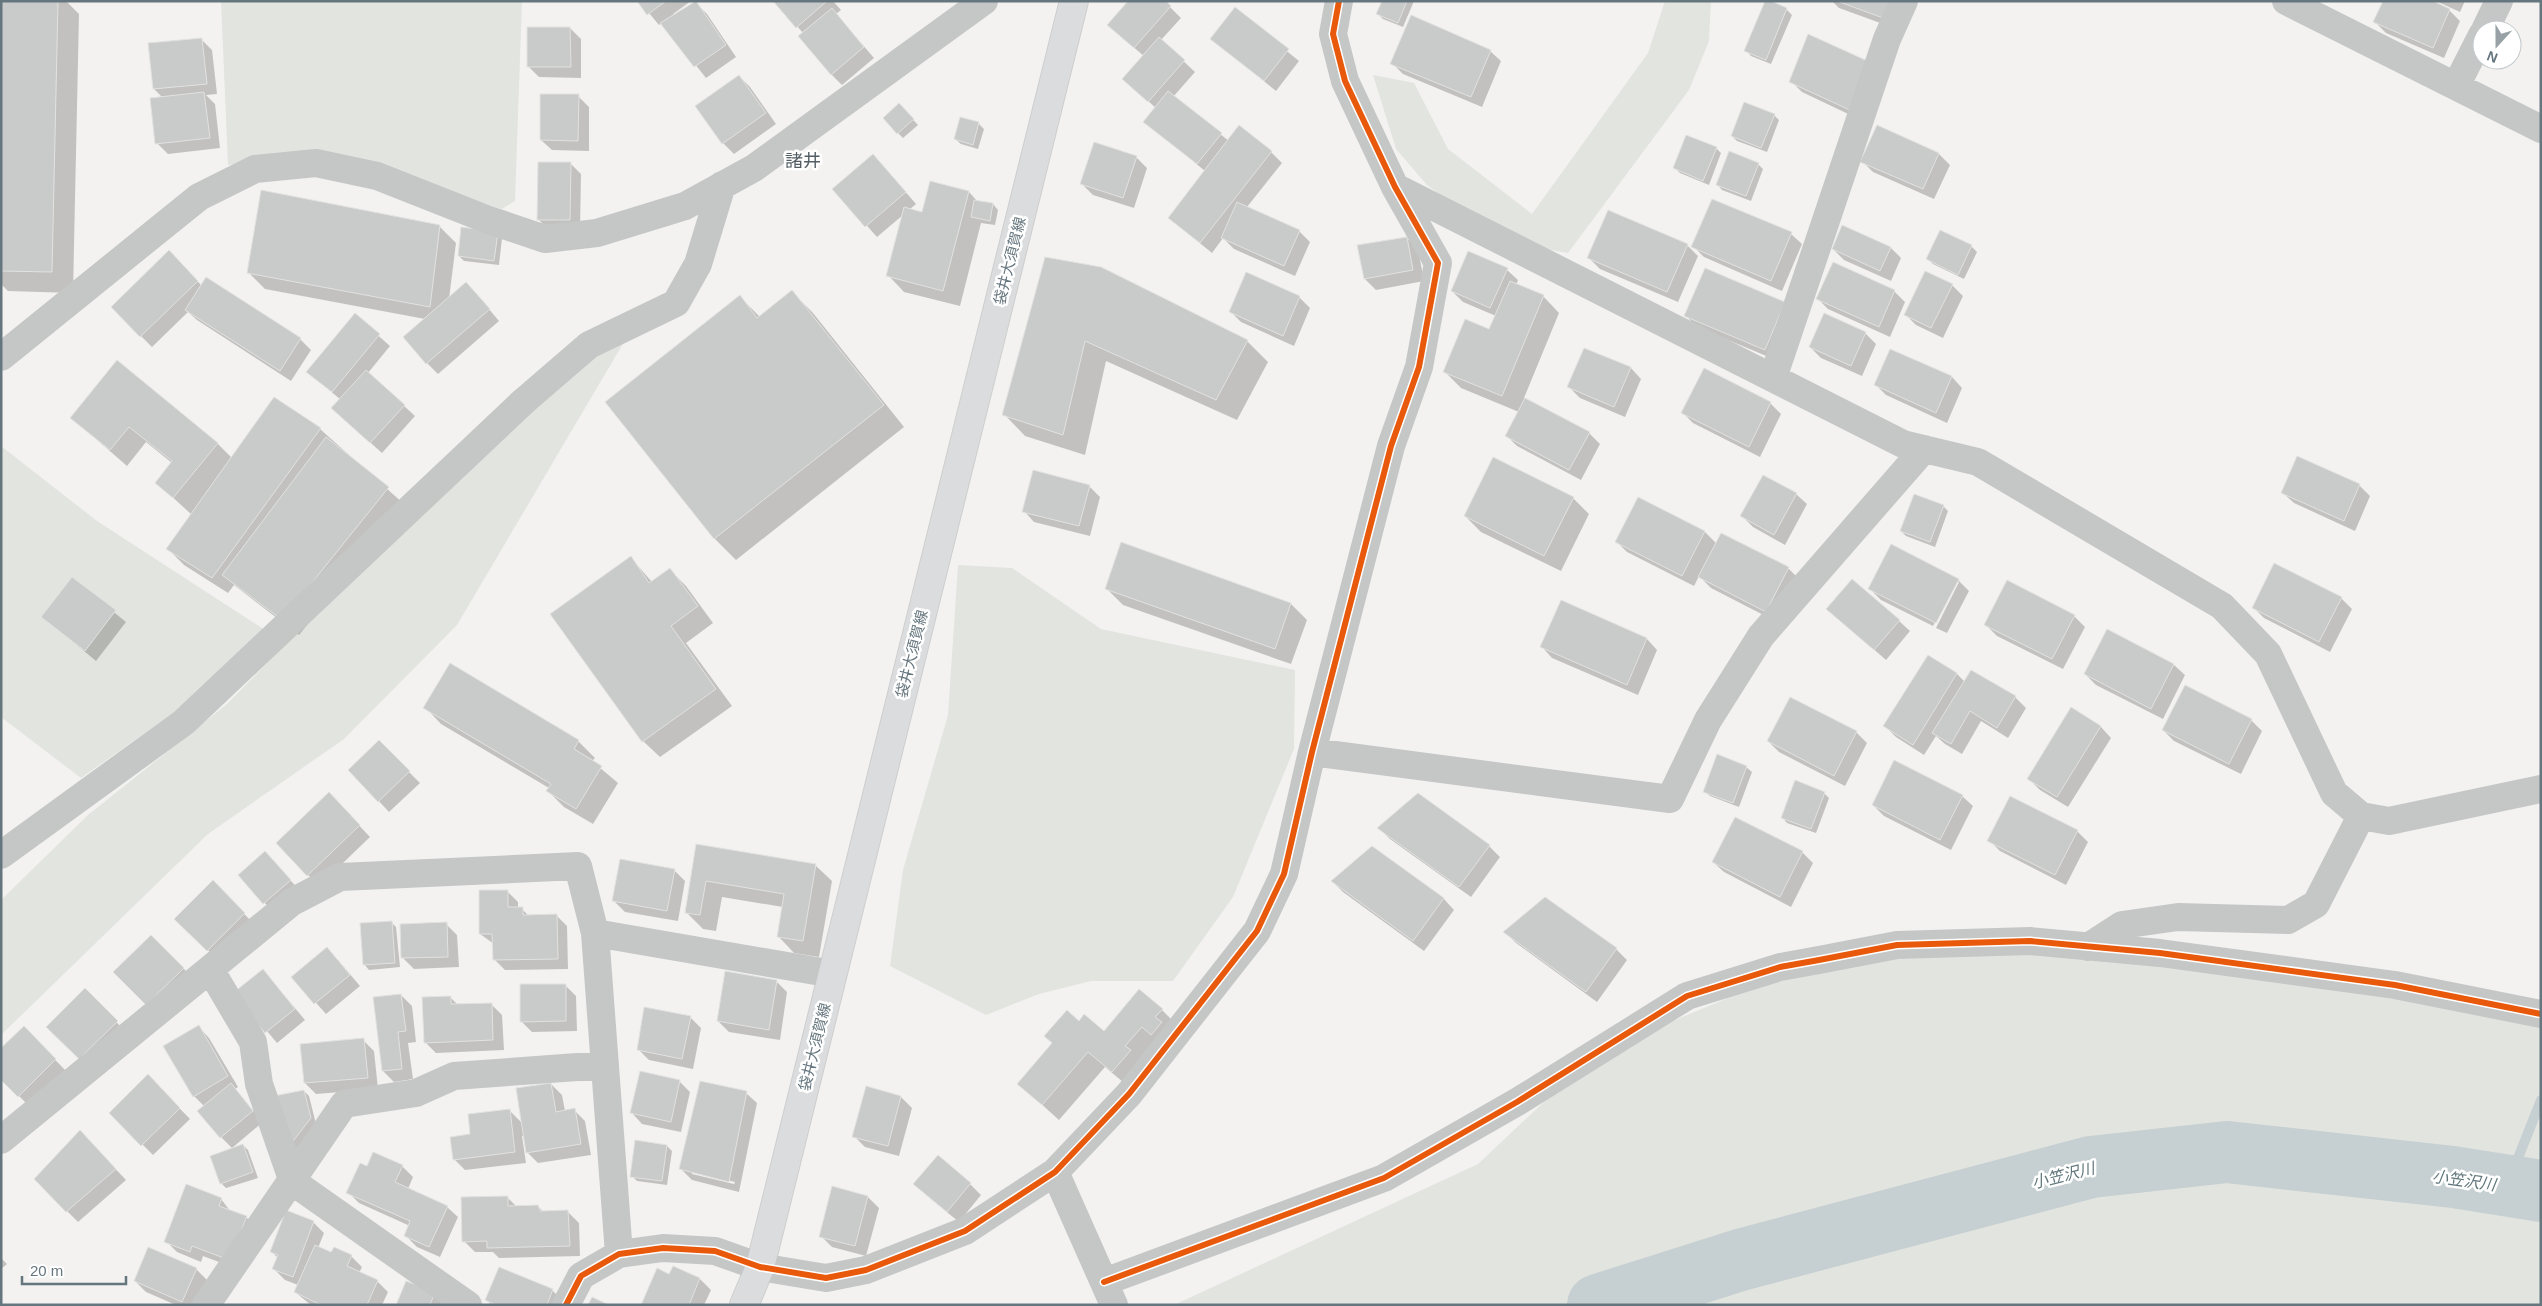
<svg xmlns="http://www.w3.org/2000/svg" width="2542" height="1306" font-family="Arial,'Noto Sans JP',sans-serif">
<rect width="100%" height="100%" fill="#f3f2f1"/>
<path fill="#e2e4df" d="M221 1H522L515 201 502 209 338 159 228 165Z
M1665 1H1711L1709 41 1689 90 1568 253 1502 241 1427 185 1396 149 1373 75 1414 83 1448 149 1532 214 1648 53Z
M634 325 457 625 344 739 208 834 1 1035V900L88 815 227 704 524 401Z
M1 446 97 521 265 630 187 703 81 778 1 717Z
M958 565 1012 568 1101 629 1295 670 1294 749 1233 897 1173 981H1091L1039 994 986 1015 890 966 903 870 948 715Z
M2088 947 2541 1019V1305H1174L1478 1164 1596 1053 1819 960Z"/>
<path fill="#0003" fill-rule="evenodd" d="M1 1H66L79 14 73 293 8 291 1 284Z
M639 1H691L673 14 674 16 696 3 707 14 736 57 706 78 662 23 659 25Z
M775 1H833L841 10 836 14 874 58 842 85 831 74 803 33Z
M1383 1H1414L1403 27 1383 19 1378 14Z
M1768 1 1787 10 1792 15 1771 64 1751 56 1746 50Z
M1832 1H1906L1894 28 1839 8Z
M2436 1H2465L2460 12Z
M1170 7 1181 18 1161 40 1195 72 1173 97 1229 141 1271 152 1282 163 1247 207 1299 231 1310 242 1295 276 1234 249 1223 238 1212 253 1169 218 1205 171 1145 122 1156 108 1123 79 1144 56 1120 36Z
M1235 9 1299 61 1276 91 1212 39Z
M2449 10 2460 21 2444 58 2386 33 2375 22Z
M570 28 581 39V78L539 77 528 66Z
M1808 35 1863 121 1802 92 1791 81Z
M201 39 212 50 217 94 206 95 215 104 220 148 168 154 157 143 163 98 154 89 149 45Z
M1490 51 1501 61 1482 107 1403 74 1392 63Z
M739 76 750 87 776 124 734 154 723 143Z
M578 96 589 107V151L552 150 541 140Z
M904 110 918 125 903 138 898 133Z
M1774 115 1779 120 1767 152 1737 141 1732 136Z
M961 119 979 124 984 129 978 149 961 144 955 139Z
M1878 127 1939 154 1950 165 1934 199 1873 172 1862 161Z
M1716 148 1721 153 1709 185 1680 173 1675 168Z
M1136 157 1147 168 1134 208 1093 195 1082 184Z
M570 163 581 174 580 231 549 230 538 219Z
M1758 164 1763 169 1751 201 1722 190 1717 184Z
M884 167 916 204 909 210 923 214 931 183 969 192 978 202 993 204 998 210 995 225 981 223 960 306 904 292 888 275 903 215 877 237 834 189Z
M439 226 456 243 449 299 477 295 499 321 438 374 427 363 425 319 265 289 248 272Z
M462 228 502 238 499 265 464 261 459 256Z
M1941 232 1972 247 1977 252 1964 279 1933 264 1928 259Z
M1791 234 1802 244 1782 291 1704 257 1693 246Z
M1407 238 1418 249 1424 281 1376 290 1365 279Z
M1687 245 1698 256 1678 302 1600 269 1589 258Z
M1891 248 1901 258 1891 281 1844 260 1833 249Z
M169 252 202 286 300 339 311 350 291 381 197 320 188 312 152 347 112 307Z
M1469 253 1507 270 1518 280 1516 285 1543 296 1559 313 1524 398 1589 433 1600 444 1581 480 1517 446 1506 435 1519 412 1461 388 1444 371 1490 331 1496 316 1463 302 1452 291Z
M1046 258 1247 341 1268 362 1237 420 1106 361 1085 455 1025 436 1004 414Z
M1952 285 1963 296 1943 338 1916 325 1905 314Z
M1894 291 1905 302 1890 337 1828 309 1817 298Z
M792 292 813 313 904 427 736 560 715 539 607 402 740 297 760 317Z
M1299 297 1310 308 1294 346 1241 322 1230 311Z
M1784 303 1776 360 1697 327 1686 316Z
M355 315 390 346 368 373 415 416 382 453 344 419 341 400 308 372Z
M1865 333 1876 344 1862 376 1821 358 1810 347Z
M1584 349 1631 368 1641 379 1625 417 1580 398 1569 387Z
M1890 350 1952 377 1962 388 1947 423 1886 395 1875 384Z
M117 362 218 444 232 458 275 398 320 429 404 504 299 635 234 585 228 593 184 565 168 549 192 515 156 482 172 463 146 442 127 466 72 418Z
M1704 369 1770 403 1781 414 1760 457 1693 423 1682 412Z
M2359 485 2370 496 2355 531 2294 503 2283 493Z
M1089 486 1100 497 1090 536 1034 522 1024 511Z
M1796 494 1807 504 1785 545 1753 527 1742 516Z
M1573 498 1589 514 1561 571 1481 532 1465 516Z
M1638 498 1705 532 1717 544 1788 568 1799 579 1777 622 1711 588 1699 576 1694 586 1627 552 1616 541Z
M1943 506 1948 511 1935 547 1906 536 1901 531Z
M631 558 652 582 670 570 686 586 713 623 686 643 732 706 660 757 643 741Z
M72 578 126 622 96 661 42 616Z
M1958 580 1969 591 1947 633 1936 628 1959 582H1956L1933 626 1881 600 1870 589Z
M1106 588 1291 604 1307 620 1291 664 1123 605Z
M2341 598 2352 609 2330 652 2264 618 2253 607Z
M1562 601 1647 639 1657 650 1638 695 1552 658 1542 647Z
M2074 616 2085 627 2063 669 1997 636 1986 625Z
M1839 619 1899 621 1910 631 1886 660Z
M1928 657 1957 674 1965 682 2015 697 2026 708 2008 738 1981 721 1962 754 1945 744 1936 736 1924 755 1896 737 1885 726Z
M450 665 578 741 595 758 592 761 618 783 593 824 564 807 548 791 549 788 441 724 425 707Z
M2174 665 2185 675 2163 719 2096 685 2085 674Z
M2185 686 2251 720 2262 731 2241 774 2174 741 2163 730Z
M2072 709 2101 727 2111 738 2068 807 2040 790 2029 779Z
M1856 732 1867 743 1845 786 1779 752 1768 741Z
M379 742 420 783 389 812 350 770Z
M1746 767 1752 772 1739 807 1710 796 1704 791Z
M1824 793 1829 798 1816 833 1787 823 1782 817Z
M1418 795 1489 846 1500 857 1471 897 1390 839 1379 828Z
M1962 796 1973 806 1951 850 1884 816 1873 805Z
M2011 798 2077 831 2088 842 2066 885 2000 851 1989 840Z
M340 805 370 837 319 886 308 875Z
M697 845 815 865 832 881 819 957 794 953 778 936 783 907 722 897 716 931 703 929 686 912Z
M1372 848 1444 899 1454 910 1424 951 1343 892 1332 881Z
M265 852 301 892 275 914 239 875Z
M1802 852 1813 863 1791 907 1724 872 1713 862Z
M674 870 685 881 678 921 625 912 614 901Z
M213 882 255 925 219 961 176 919Z
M507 891 518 902V909H522L529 916 556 915 567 926 568 969 505 970 494 959V944L480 934Z
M391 922 396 927 400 967 369 970 364 964Z
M446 924 457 935 459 967 414 969 403 958Z
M1505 932 1616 949 1627 960 1597 1002 1516 943Z
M151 936 194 979 157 1015 115 972Z
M338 960 360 986 326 1014 293 977Z
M263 970 305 1020 277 1043 235 993Z
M776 981 787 992 780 1040 729 1032 718 1021Z
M565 985 576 996 577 1031 532 1032 521 1021Z
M85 990 127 1033 91 1069 48 1027Z
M401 995 412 1006 416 1042 408 1043 413 1079 394 1082 383 1071Z
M450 997 458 1005 491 1004 502 1015 504 1050 436 1053 425 1042Z
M1162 1010 1178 1026 1129 1087 1105 1067 1059 1120 1019 1084 1053 1044 1079 1022 1104 1032Z
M690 1017 701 1028 693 1069 649 1060 638 1049Z
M199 1027 209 1038 238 1087 235 1089 263 1122 232 1148 221 1137 204 1106 194 1096Z
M24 1028 66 1071 30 1107 1 1078Z
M363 1040 374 1051 378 1089 316 1094 305 1083Z
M148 1076 190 1119 153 1155 111 1113Z
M679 1081 690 1092 681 1132 642 1124 632 1113Z
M551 1084 562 1095 565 1111 574 1110 585 1121 591 1155 538 1163 527 1152 525 1136H522L526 1163 465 1170 454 1159 472 1135 510 1111 523 1124Z
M304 1091 309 1096 316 1124 293 1153 288 1148Z
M746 1093 757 1103 739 1192 692 1180 681 1169ZM692 1171 735 1182 734 1184 692 1174Z
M901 1097 912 1108 899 1156 865 1147 854 1136Z
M91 1143 126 1180 78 1222 35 1179Z
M243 1145 248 1150 258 1178 226 1188 221 1183Z
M667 1146 672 1151 667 1185 637 1181 632 1176Z
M402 1166 413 1177 408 1189 447 1207 458 1217 440 1257 417 1247 406 1236 410 1226 359 1203 348 1192 368 1168Z
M970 1184 981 1195 959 1222 926 1195Z
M833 1188 868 1197 879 1208 866 1256 832 1247 821 1236Z
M507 1197 517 1207 538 1206 544 1213 568 1212 579 1223 580 1256 499 1258 493 1252H475L464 1241Z
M221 1199 231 1212 246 1217 257 1228 240 1270 203 1256 201 1262 177 1252 166 1241Z
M313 1222 324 1233 318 1248 332 1254 351 1256 362 1267 359 1273 377 1281 388 1292 382 1305H311L295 1292 298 1285 285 1280 274 1269 278 1258 272 1252Z
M1 1258 7 1264 1 1269Z
M673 1268 700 1279 711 1290 704 1305H642L670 1276Z
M196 1269 207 1280 196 1305H176L146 1292 135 1281Z
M552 1290 563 1301 562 1305H491L487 1300Z
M434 1293 445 1305H398Z"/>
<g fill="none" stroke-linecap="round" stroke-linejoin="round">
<path stroke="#c6cfd1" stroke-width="10" d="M2507 1186 2541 1100"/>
<path stroke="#c6cfd1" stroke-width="62" d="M1598 1305 1740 1260 2091 1167 2227 1152 2453 1177 2541 1191"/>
</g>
<path fill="#c9caca" stroke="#e2e2e1" d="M1 1H58L52 272 1 271Z
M637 1H666L647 15Z
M696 1 726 45 694 67 660 23Z
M773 1H827L796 28Z
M1128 1H1166L1171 6 1134 48 1107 25Z
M1382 1H1407L1398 23 1376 14Z
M1765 1H1771L1787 8 1766 60 1744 51Z
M1837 1H1890L1883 18Z
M2383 1H2433L2450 9 2433 48 2373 22Z
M1235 7 1289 49 1264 81 1210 39Z
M832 8 864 47 831 75 798 36Z
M1411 15 1491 50 1471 97 1390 64Z
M527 27H570L571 67H527Z
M1808 34 1872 63 1852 111 1789 82Z
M1159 37 1185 60 1148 102 1122 79Z
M202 38 207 84 153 89 148 43Z
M739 75 766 113 722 144 695 106Z
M1168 91 1222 133 1197 164 1143 122Z
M204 92 210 138 155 144 150 98Z
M540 94H579L578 141 540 140Z
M1744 102 1775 114 1761 148 1731 136Z
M899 103 914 119 897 134 883 118Z
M960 117 979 122 973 145 954 139Z
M1239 125 1272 151 1200 243 1168 218Z
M1877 125 1939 153 1923 189 1860 162Z
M1686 135 1717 147 1703 181 1673 168Z
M1094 142 1137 156 1123 198 1080 184Z
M1729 151 1759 163 1746 196 1716 185Z
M873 154 906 192 865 227 832 189Z
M538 162H571L570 220H537Z
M930 181 969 191 943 291 886 276 904 207 922 212Z
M261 190 440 225 430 307 247 273Z
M1712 199 1792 232 1771 281 1691 247Z
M974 200 993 203 990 221 971 217Z
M1237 202 1300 230 1284 266 1221 238Z
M1608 210 1688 244 1667 292 1587 258Z
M1842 225 1891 247 1880 271 1832 249Z
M461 227 498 232 494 261 458 256Z
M1940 230 1972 245 1958 275 1926 259Z
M1407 237 1413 270 1364 279 1357 245Z
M169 250 198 281 140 337 111 307Z
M1468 251 1508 268 1490 308 1451 291Z
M1045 257 1101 267 1248 340 1216 400 1085 341 1063 435 1002 415Z
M1833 262 1895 290 1879 327 1816 299Z
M1705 268 1785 302 1765 350 1684 316Z
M1925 271 1953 284 1931 328 1904 315Z
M1246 272 1300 296 1283 336 1229 312Z
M206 277 301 338 280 371 185 310Z
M1510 281 1544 295 1502 396 1443 372 1465 319 1489 329Z
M466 282 490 309 426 364 403 337Z
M792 290 884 405 714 539 605 402 740 295 757 318Z
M355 313 380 334 332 392 306 372Z
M1824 313 1866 332 1851 366 1809 347Z
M1584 348 1631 367 1614 407 1567 387Z
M1890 349 1952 376 1936 413 1874 385Z
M117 360 218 443 173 498 155 483 172 461 129 427 110 450 70 418Z
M1704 368 1771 402 1749 447 1681 413Z
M366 370 405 405 370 443 331 408Z
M274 397 321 428 212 578 166 549Z
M1525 398 1590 432 1569 470 1505 436Z
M326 437 389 487 282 620 222 575Z
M2297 456 2360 484 2344 521 2281 493Z
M1493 457 1574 497 1544 556 1464 516Z
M1033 470 1090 485 1079 526 1022 512Z
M1763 475 1797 493 1774 535 1740 516Z
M1914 494 1944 505 1930 542 1900 531Z
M1638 497 1705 531 1682 576 1615 542Z
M1721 533 1789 567 1766 612 1698 577Z
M1121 542 1291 603 1275 649 1105 589Z
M1891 544 1959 579 1936 623 1868 589Z
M631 556 649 583 670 568 698 606 671 626 716 689 642 742 550 614Z
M2274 563 2342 597 2319 642 2252 608Z
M72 577 116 610 85 651 41 617Z
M1852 579 1900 620 1874 650 1826 609Z
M2007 580 2075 615 2052 659 1984 625Z
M1561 600 1647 638 1627 685 1540 647Z
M2107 629 2174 664 2151 709 2084 674Z
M1928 655 1957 673 1913 745 1883 726Z
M450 663 579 740 574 749 602 766 576 809 546 791 551 784 423 708Z
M1971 670 2016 696 1997 728 1970 711 1951 744 1932 733Z
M2185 685 2252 719 2229 764 2162 730Z
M1790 697 1857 731 1834 776 1767 741Z
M2071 707 2101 726 2057 797 2027 779Z
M379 740 410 771 378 802 348 770Z
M1717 754 1747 766 1733 803 1703 792Z
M1894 760 1963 795 1940 840 1872 805Z
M1795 780 1825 792 1811 829 1781 818Z
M329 792 360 825 307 876 276 843Z
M1418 793 1490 845 1459 887 1377 828Z
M2010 796 2078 830 2055 875 1987 841Z
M1735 817 1803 851 1780 897 1712 862Z
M696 844 816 864 803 941 777 937 784 894 706 881 700 915 685 913Z
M1372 846 1444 898 1413 941 1331 881Z
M265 851 291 880 263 904 238 875Z
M620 859 675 869 667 911 612 901Z
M213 880 245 913 207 951 174 919Z
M479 890H508V907H523V915L557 914 558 959 493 960 492 934H479Z
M1545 897 1617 948 1586 992 1503 932Z
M392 921 395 963 363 965 360 923Z
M447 922 448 957 401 958 400 924Z
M151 935 184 968 146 1005 113 972Z
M327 947 350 975 314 1004 291 977Z
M263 969 295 1009 265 1033 233 993Z
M725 971 777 980 769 1030 717 1021Z
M520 984H566V1021L520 1022Z
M85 988 118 1021 79 1059 46 1027Z
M1139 989 1163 1009 1155 1017 1162 1022 1151 1035 1142 1027 1125 1046 1131 1050 1112 1072 1088 1052 1042 1105 1017 1084 1052 1043 1044 1036 1067 1010 1079 1021 1084 1014 1104 1031Z
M401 994 406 1031 398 1032 402 1069 382 1071 373 997Z
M451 996V1004L492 1003 493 1040 424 1043 422 997Z
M644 1007 691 1016 682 1059 637 1050Z
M199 1025 228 1076 193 1097 163 1046Z
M24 1026 56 1059 18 1097 1 1080V1048Z
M364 1038 368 1078 304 1083 300 1044Z
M640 1071 680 1080 671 1122 630 1113Z
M148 1074 180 1108 141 1146 109 1113Z
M700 1081 747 1091 729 1182 679 1169Z
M231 1083 253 1111 220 1138 197 1111Z
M551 1083 556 1112 575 1108 581 1144 526 1153 516 1088Z
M866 1086 901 1096 888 1146 852 1137Z
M304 1090 311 1118 287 1149 274 1096Z
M510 1109 515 1152 453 1160 450 1137 470 1134 468 1114Z
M80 1130 116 1169 66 1212 34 1179Z
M635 1140 667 1145 662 1181 630 1177Z
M243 1144 253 1172 220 1184 210 1156Z
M373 1152 403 1165 395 1182 448 1206 429 1247 404 1236 410 1221 346 1193 360 1163 367 1166Z
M938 1155 971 1183 947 1212 913 1184Z
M186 1184 222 1198 219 1206 247 1216 229 1260 192 1246 190 1252 164 1242Z
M832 1186 868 1196 855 1246 819 1237Z
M508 1196V1206L538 1205 540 1211 568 1210 570 1246 487 1248V1241L462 1242 461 1197Z
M286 1210 314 1221 293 1277 272 1269 278 1255 270 1252Z
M315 1245 331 1252 334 1247 352 1255 347 1266 378 1280 367 1305H321L294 1292Z
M148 1247 197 1268 182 1302 134 1281Z
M673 1266 700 1278 689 1305H641L657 1268 669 1274Z
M499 1267 553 1289 547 1305H496L485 1300Z
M406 1281 435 1292 430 1305H396Z
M592 1297 609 1305H588Z"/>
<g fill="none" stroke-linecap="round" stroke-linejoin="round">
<defs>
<path id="primary" d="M744 1305 760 1267 1074 1"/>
</defs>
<use href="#primary" stroke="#cecece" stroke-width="30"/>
<path stroke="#c5c7c7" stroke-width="28" d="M2286 1 2541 129
M2485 30 2499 1
M2456 86 2482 35
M1395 187 1903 444 1978 462 2222 606 2268 654 2334 793 2361 816 2389 821 2541 789
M1 357 199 197 255 169 316 163 377 176 486 219 545 239 597 233 685 206 754 168 984 1
M1773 378 1887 39 1904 1
M1312 752 1670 799 1708 720 1761 636 1924 449
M1 855 184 722 524 401 589 345 676 303 698 264 722 185
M595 933 619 1254
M2088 947 2122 925 2178 917 2288 920 2316 904 2361 816
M210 969 253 1042 259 1084 293 1182 468 1305
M1 1140 292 902 340 877 578 866 595 933 833 974
M1055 1172 1114 1305
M1104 1282 1384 1178 1517 1102 1687 996 1780 967 1819 960 1897 945 2030 941 2160 953 2395 985 2541 1014
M206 1305 344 1104 416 1093 454 1076 605 1065
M566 1305 581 1276 619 1254 663 1248 715 1251 760 1267 826 1278 866 1270 965 1231 1055 1172 1129 1094 1257 931 1284 874 1312 752 1391 446 1419 367 1438 263 1395 187 1345 81 1333 34 1339 1"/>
<use href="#primary" stroke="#dbdcdd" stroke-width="28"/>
<defs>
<path id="cycleway" d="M1104 1282 1384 1178 1517 1102 1687 996 1780 967 1819 960 1897 945 2030 941 2160 953 2395 985 2541 1014
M566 1305 581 1276 619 1254 663 1248 715 1251 760 1267 826 1278 866 1270 965 1231 1055 1172 1129 1094 1257 931 1284 874 1312 752 1391 446 1419 367 1438 263 1395 187 1345 81 1333 34 1339 1"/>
</defs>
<use href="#cycleway" stroke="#fff" stroke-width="9"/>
<use href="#cycleway" stroke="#e8590c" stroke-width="6"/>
</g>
<g text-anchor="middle" stroke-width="5" stroke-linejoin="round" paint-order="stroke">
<g font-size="15" fill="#66767e" stroke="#fff">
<text transform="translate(1010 261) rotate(-76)" y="5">袋井大須賀線</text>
<text transform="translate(912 654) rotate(-76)" y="5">袋井大須賀線</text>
<text transform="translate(815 1047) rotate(-76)" y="5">袋井大須賀線</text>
</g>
<g font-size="16" font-style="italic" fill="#61777c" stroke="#fff">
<text transform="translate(2063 1175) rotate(-14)" y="6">小笠沢川</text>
<text transform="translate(2464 1180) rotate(8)" y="6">小笠沢川</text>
</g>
<g font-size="18" fill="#535e64" stroke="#fff">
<text x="803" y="167">諸井</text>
</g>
</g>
<rect width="2542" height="1306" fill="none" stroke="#66767e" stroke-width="5"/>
<g transform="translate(2497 45) rotate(201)"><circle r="24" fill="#ffffff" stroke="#c2c8cb"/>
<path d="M0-4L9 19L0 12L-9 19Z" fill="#97a1a6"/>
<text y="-8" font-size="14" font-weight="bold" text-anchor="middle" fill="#66767e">N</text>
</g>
<path d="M22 1276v8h104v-8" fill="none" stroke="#66767e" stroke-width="2.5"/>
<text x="30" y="1276" font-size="15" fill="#66767e" stroke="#ffffff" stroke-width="4" paint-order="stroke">20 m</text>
</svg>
